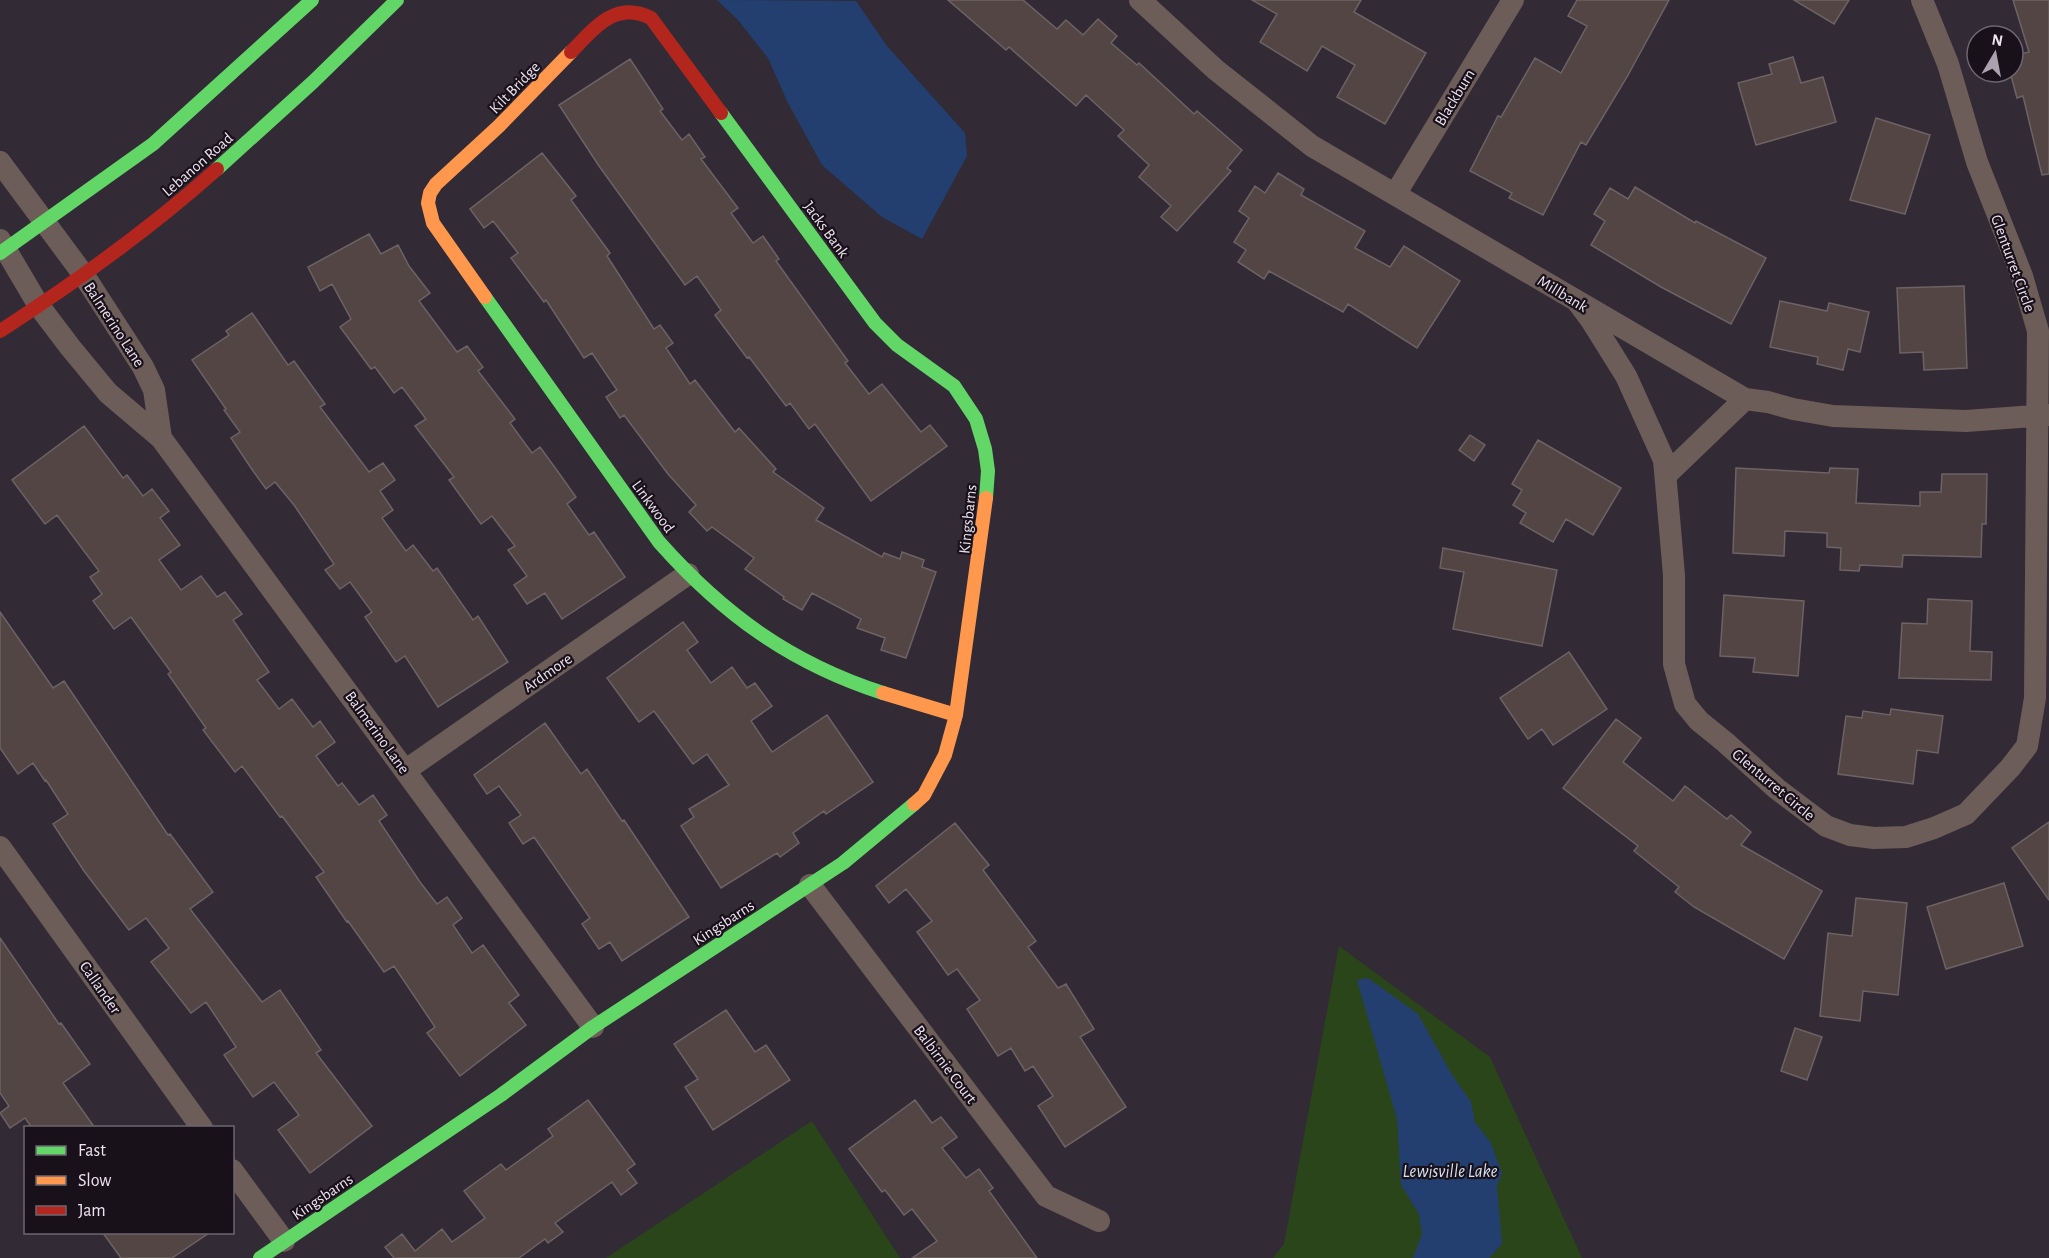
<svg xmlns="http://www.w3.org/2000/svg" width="2049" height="1258" font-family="'Alegreya Sans',sans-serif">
<rect width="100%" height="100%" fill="#322a35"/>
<path fill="#2a4519" d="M1339 946 1490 1057 1582 1258H1273L1284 1244Z
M812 1121 900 1258H606Z"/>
<path fill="#233f70" d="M717 0 856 1 887 46 965 133 967 156 922 239 882 217 822 165 787 101 768 58 738 20Z
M1368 978 1418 1014 1451 1073 1471 1102 1475 1122 1491 1143 1502 1173 1497 1186 1502 1244 1489 1258H1413L1422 1234 1419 1214 1401 1185 1397 1119 1357 980Z"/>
<path fill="#534543" stroke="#6c6364" stroke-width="1.5" d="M948 0H1023L1057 29 1066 20 1083 35 1098 19 1117 36 1111 43 1137 65 1139 63 1194 114 1197 111 1242 150 1227 168 1231 171 1177 231 1161 217 1171 206 1139 177 1149 165 1118 136 1124 130 1086 95 1076 106 1009 47 1006 50Z
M1252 0H1361L1354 12 1426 53 1385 124 1337 97 1355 65 1322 46 1307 71 1260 42 1277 14Z
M1577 0H1669L1627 77 1586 145 1581 142 1543 215 1509 198 1512 193 1470 171 1498 116 1501 117 1535 58 1561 73 1587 26 1568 16Z
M1794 0H1849L1834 24Z
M2013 0H2049V174L2042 175 2023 96 2017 98 2010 72H2013V56L2029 52Z
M1793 57 1801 83 1823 77 1836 122 1756 145 1738 83 1772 74 1769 64Z
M630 59 663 109 660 111 682 140 689 134 705 157 701 159 738 208 731 213 753 243 763 236 779 259 776 261 848 361 845 363 869 394 882 384 921 432 930 425 947 446 871 501 815 424 809 429 790 403 786 406 749 357 747 358 715 315 721 310 697 276 685 285 599 166 559 105Z
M1876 118 1930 135 1905 214 1850 200Z
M542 153 576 196 571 200 610 253 607 256 654 329 660 325 673 343 666 348 690 384 695 380 735 432 739 428 776 469 773 472 824 508 816 520 882 557 884 553 900 559 902 552 924 560 922 567 936 572 906 658 881 650 885 638 857 628 861 619 812 593 802 610 783 599 784 597 745 569 754 558 712 527 707 531 689 512 696 505 668 474 624 415 620 418 606 397 617 390 592 353 584 358 546 300 544 302 511 258 518 253 493 221 484 228 470 209Z
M1278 173 1304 189 1301 195 1365 231 1355 248 1390 267 1404 246 1460 281 1417 348 1348 304 1343 312 1269 271 1264 279 1238 262 1246 250 1234 242 1249 218 1239 211 1255 186 1265 193Z
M1635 187 1695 223 1696 221 1766 258 1731 324 1661 287 1591 245 1605 221 1594 214 1610 188 1628 199Z
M369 234 381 254 398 245 409 266 430 293 419 301 457 352 467 346 483 367 478 371 515 419 510 423 532 453 540 447 556 469 576 497 567 504 589 535 594 532 625 577 562 619 545 593 527 604 514 585 527 576 508 550 515 546 492 516 481 524 449 480 454 477 415 426 426 419 402 387 394 393 375 367 371 369 340 327 351 319 332 284 320 291 308 267Z
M1964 286 1967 368 1924 370 1923 352 1900 353 1897 288Z
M1780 301 1827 311 1829 303 1869 312 1860 352 1848 349 1843 370 1817 364 1818 357 1770 347Z
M252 313 288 365 294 361 325 404 320 407 369 472 383 463 395 480 380 491 393 510 382 518 406 551 413 545 433 571 437 568 473 620 478 616 508 662 438 707 405 656 396 662 365 617 372 612 350 582 340 589 325 570 334 564 294 505 275 482 266 489 251 468 231 438 240 432 224 410 226 409 192 360 229 335 226 331Z
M84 426 123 478 127 475 143 496 152 489 169 511 160 518 180 545 159 560 181 590 201 576 217 597 225 592 242 614 233 620 269 672 257 680 279 709 292 699 313 727 320 721 335 742 316 756 338 786 342 783 359 805 373 795 387 815 379 821 420 882 437 904 447 897 462 918 453 925 472 953 483 945 519 995 509 1003 526 1025 460 1076 427 1033 435 1027 394 966 384 972 348 921 347 922 316 877 324 872 282 816 280 817 242 766 235 772 203 730 206 728 168 674 171 672 131 617 114 629 93 601 102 594 90 577 99 571 57 515 45 524 12 480Z
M1470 435 1485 445 1474 461 1459 450Z
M1538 440 1621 488 1593 535 1566 519 1553 542 1520 523 1526 513 1513 505 1522 490 1512 484Z
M1736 468 1829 473 1830 468 1858 469 1856 503 1920 506V492H1941L1942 474H1987L1986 524H1982L1981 557 1903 555 1902 567 1860 565 1859 571 1840 570 1841 548 1827 547V533L1785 531 1784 556 1733 553Z
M1443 548 1557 570 1542 646 1453 629 1464 572 1440 568Z
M1724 595 1804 601 1798 676 1753 672 1755 658 1720 656Z
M1928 599 1972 601 1970 651 1992 652 1991 680 1899 678 1902 623 1927 624Z
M0 612 53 688 64 681 168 835 170 834 213 892 190 909 262 1002 280 990 321 1050 316 1053 372 1126 310 1173 278 1130 299 1115 274 1082 253 1097 224 1055 236 1047 206 1002 191 1013 151 962 169 948 146 918 129 930 84 871 53 824 68 814 46 780 45 781 33 763 18 774 0 748Z
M683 622 698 642 687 650 711 683 732 667 747 688 755 683 772 706 751 721 772 752 827 715 873 782 826 814 824 811 793 833 799 843 780 857 777 853 721 888 681 826 694 817 689 809 729 785 707 754 693 764 654 711 639 722 607 678Z
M1569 652 1607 709 1553 745 1542 729 1528 739 1500 698Z
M1891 709 1943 716 1938 753 1917 750 1913 784 1838 774 1846 716 1862 718 1863 711 1890 715Z
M1616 719 1641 738 1623 762 1673 801 1685 786 1727 819 1731 815 1751 832 1741 845 1822 891 1784 959 1694 907 1675 892 1679 887 1634 851 1638 846 1563 788Z
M545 723 581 774 587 769 622 821 624 820 689 917 622 961 610 942 599 949 582 924 590 918 534 837 523 844 509 823 521 815 499 786 487 794 474 775Z
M2049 822V900L2012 848Z
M955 823 989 865 983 870 1036 941 1028 947 1058 988 1066 984 1094 1029 1080 1037 1126 1107 1065 1147 1038 1106 1053 1096 1033 1066 1025 1071 1011 1048 998 1056 967 1009 980 1000 957 969 948 975 917 932 932 921 906 889 889 903 876 886Z
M2004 883 2023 946 1946 969 1927 907Z
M1856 898 1907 903 1898 995 1863 991 1860 1021 1820 1016 1828 933 1852 936Z
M0 938 59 1024 61 1023 90 1064 63 1083 95 1128H32L25 1118 10 1128 0 1113 9 1106 0 1093Z
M726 1010 755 1052 766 1045 790 1080 713 1130 685 1087 698 1079 674 1044Z
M1795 1028 1822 1037 1807 1080 1781 1071Z
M588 1100 635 1164 627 1170 637 1183 621 1195 612 1182 555 1223 563 1232 548 1243 545 1239 519 1258H394L385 1247 402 1234 415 1251 442 1229 452 1242 485 1218 464 1191 501 1164 506 1170 553 1136 548 1129Z
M915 1100 932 1123 941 1117 957 1137 942 1148 966 1178 979 1169 993 1188 989 1191 1037 1258H912L937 1241 912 1209 904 1215 885 1190 882 1192 849 1149Z
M103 1233H209L172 1258H121Z"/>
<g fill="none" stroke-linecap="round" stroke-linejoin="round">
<path stroke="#6c5d58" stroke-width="22" d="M1140 0 1216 70 1312 146 1745 399 1768 402 1793 409 1833 416 1966 421 2049 415
M0 162 83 274 143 367 154 390 161 438
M1396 193 1513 0
M0 240 39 306 70 347 108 393 161 438 593 1027
M1577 301 1591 320 1626 376 1664 460 1674 575V664L1685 704 1699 721 1725 742 1777 789 1826 826 1850 835 1874 838 1906 837 1934 828 1966 814 2010 768 2027 746 2035 698 2038 331 2022 276 1977 162 1948 64 1922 0
M1666 475 1745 399
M406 770 688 574
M0 847 202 1128
M810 885 1046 1196 1099 1221
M232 1170 284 1241"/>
<path stroke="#63d668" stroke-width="14" d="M721 113 875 323 897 345 954 386 976 419 985 449 988 471 986 498
M217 169 313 82 397 0
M0 253 153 144 312 0
M485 297 659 542C723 614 790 663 883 693
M260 1258 501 1095 593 1027 843 863 914 804"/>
<path stroke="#ff974d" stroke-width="14" d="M485 297 433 223 428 203 430 193 436 184 499 126 571 52
M883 693 956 715
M914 804 924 795 945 755 956 715 986 498"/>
<path stroke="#b3261e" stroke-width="14" d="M571 52C595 28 615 0 651 18L721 113
M0 331C76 282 150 229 217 169"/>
</g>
<g text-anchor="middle" stroke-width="4.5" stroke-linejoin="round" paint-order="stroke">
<g font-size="16" fill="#eee3f1" stroke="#19111a">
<text transform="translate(514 87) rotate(-46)" y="6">Kilt Bridge</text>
<text transform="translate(1454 97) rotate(-59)" y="6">Blackburn</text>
<text transform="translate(197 164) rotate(-41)" y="6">Lebanon Road</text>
<text transform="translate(827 229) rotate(54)" y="6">Jacks Bank</text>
<text transform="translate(2014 263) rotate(70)" y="6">Glenturret Circle</text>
<text transform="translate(1563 293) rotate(31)" y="6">Millbank</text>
<text transform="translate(115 324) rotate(57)" y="6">Balmerino Lane</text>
<text transform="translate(654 506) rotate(54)" y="6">Linkwood</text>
<text transform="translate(967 519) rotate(-84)" y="6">Kingsbarns</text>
<text transform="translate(547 672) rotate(-35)" y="6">Ardmore</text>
<text transform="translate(378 732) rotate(54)" y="6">Balmerino Lane</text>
<text transform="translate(1774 784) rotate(40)" y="6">Glenturret Circle</text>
<text transform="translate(723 922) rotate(-33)" y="6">Kingsbarns</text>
<text transform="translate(101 987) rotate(55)" y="6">Callander</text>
<text transform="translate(946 1064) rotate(53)" y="6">Balbirnie Court</text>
<text transform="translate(322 1196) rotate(-34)" y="6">Kingsbarns</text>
</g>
<g font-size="18" font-style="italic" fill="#d6e1f1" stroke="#19111a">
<text x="1450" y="1177">Lewisville Lake</text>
</g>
</g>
<rect x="24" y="1126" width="210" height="108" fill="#19111a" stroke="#6e6570" stroke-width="1.5"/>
<rect x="36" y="1146" width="30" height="9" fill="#63d668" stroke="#6e6570" stroke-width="1.5"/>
<text x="78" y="1156" font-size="18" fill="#eee3f1">Fast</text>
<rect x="36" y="1176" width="30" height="9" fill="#ff974d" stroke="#6e6570" stroke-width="1.5"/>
<text x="78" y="1186" font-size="18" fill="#eee3f1">Slow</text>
<rect x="36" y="1206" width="30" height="9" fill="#b3261e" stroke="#6e6570" stroke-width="1.5"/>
<text x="78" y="1216" font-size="18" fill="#eee3f1">Jam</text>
<g transform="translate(1995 54) rotate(10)"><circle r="28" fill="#19111a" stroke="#6e6570" stroke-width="1.5"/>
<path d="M0-4.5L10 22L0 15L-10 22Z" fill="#aca2af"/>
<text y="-9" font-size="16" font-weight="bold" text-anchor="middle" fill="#eee3f1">N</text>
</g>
</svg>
